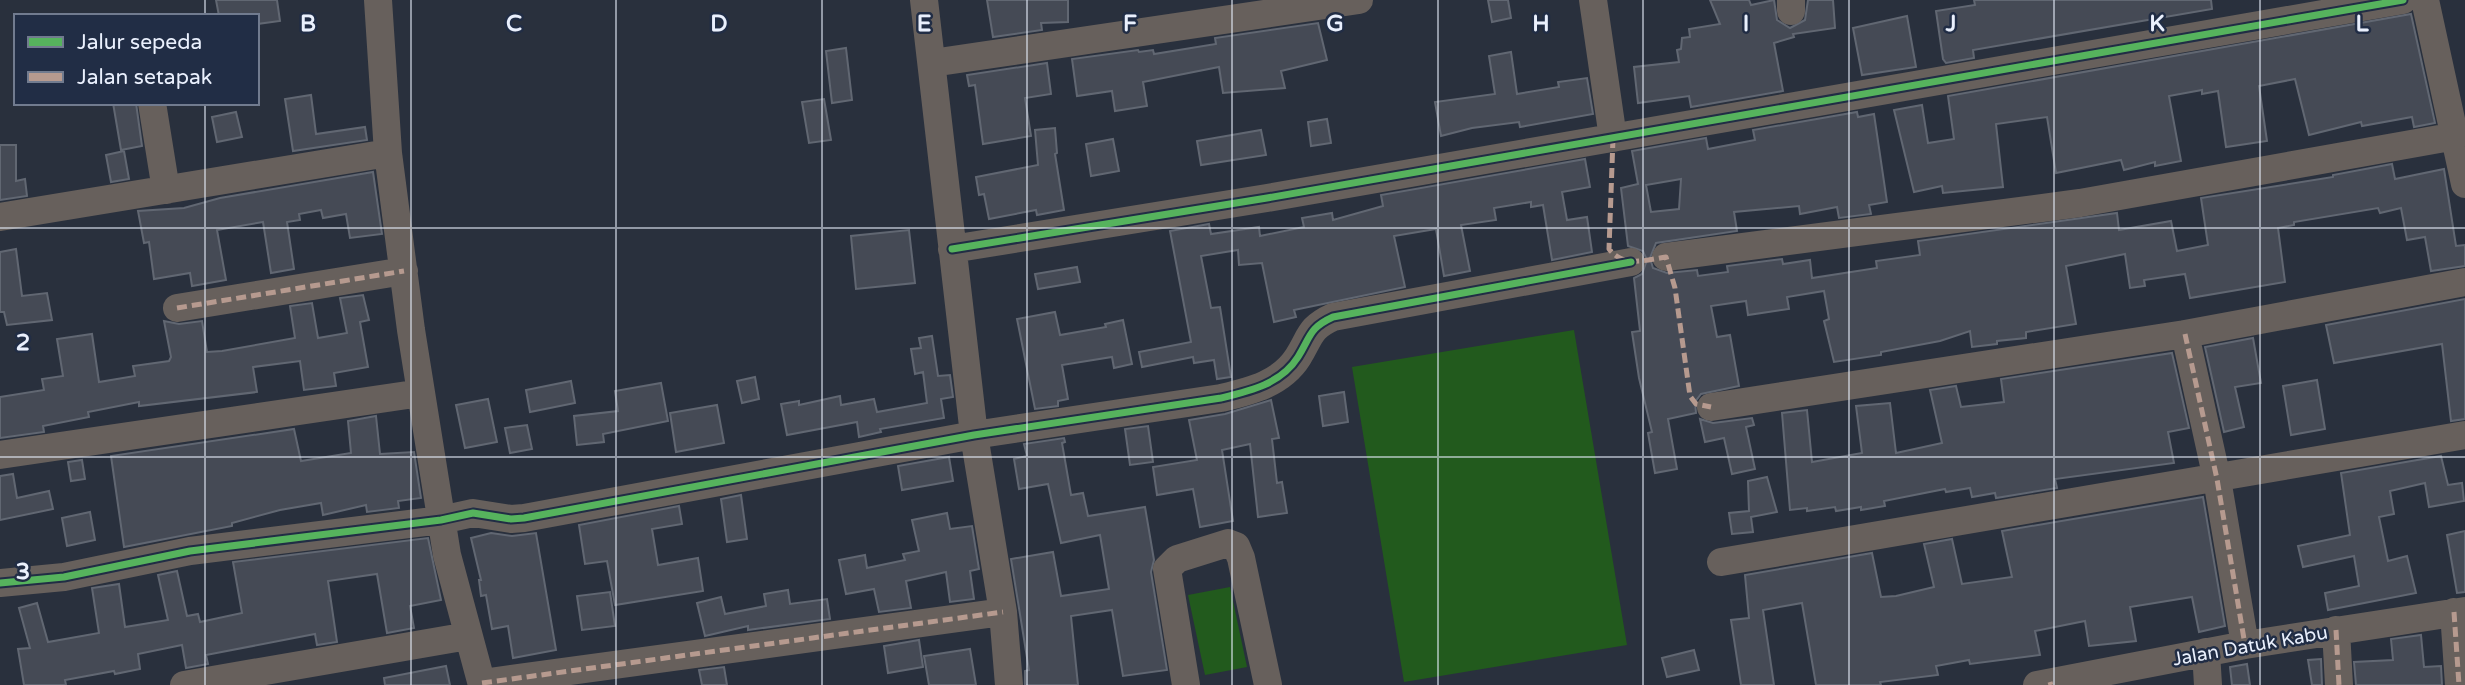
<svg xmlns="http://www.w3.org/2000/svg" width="2465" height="685" font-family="'Varela Round',sans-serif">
<rect width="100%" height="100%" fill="#29303d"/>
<path fill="#225a1d" d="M1574 330 1627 645 1404 682 1352 367Z
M1230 587 1247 667 1205 675 1188 595Z"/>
<path fill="#454a55" stroke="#616772" stroke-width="2" fill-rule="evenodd" d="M216 0H277L280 21 257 24V16H219Z
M987 0H1068V22L1041 23 1042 30 993 37Z
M1488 0H1508L1511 18 1492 22Z
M1710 0H1749L1751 5 1774 0 1777 20 1790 28 1805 20 1808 0H1833L1835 28 1793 34 1794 37 1774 43 1783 91 1691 107 1689 96 1638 103 1634 67 1679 62 1677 50 1681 49 1682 38 1690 37 1689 29 1720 24Z
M1974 0H2211L2212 9 1973 50 1974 58 1946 63 1943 59 1936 11 1975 5Z
M2411 14 2435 123 2414 127 2412 117 2362 126 2361 122 2309 135 2295 79 2259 86 2267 141 2226 147 2218 91 2202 94V90L2169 96 2181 161 2155 166V162L2124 170 2121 160 2056 173 2047 117 1996 124 2003 187 1943 193 1942 186 1914 192 1894 110 1922 105 1928 143 1954 139 1948 96Z
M1907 16 1916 67 1862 75 1853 28Z
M1318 23 1327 60 1281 71 1285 88 1223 93 1219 67 1143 82 1147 106 1115 111 1112 91 1077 96 1072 59 1138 50 1139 52 1153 50 1154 54 1216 44 1215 38Z
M846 48 852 100 832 103 826 51Z
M1511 52 1517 94 1559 87 1558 82 1587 78 1593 114 1520 127 1519 122 1472 128 1441 136 1435 102 1495 94 1489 56Z
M1047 63 1051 94 1025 98 1031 136 983 144 975 85 969 86 967 75Z
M311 95 316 134 365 127 367 140 293 151 285 99Z
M824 99 831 140 809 143 802 102Z
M113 103H136L142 146 121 150Z
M236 112 242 137 217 142 212 117Z
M1857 112 1858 117 1874 114 1887 202 1869 205 1871 214 1839 218 1837 207 1800 214 1799 206 1734 212 1737 231 1656 243 1650 258 1653 268 1667 273 1697 270 1698 276 1728 272 1727 266 1782 259 1783 264 1810 260 1812 278 1877 268 1876 261 1920 255 1918 241 2117 213 2119 230 2171 221 2177 251 2208 245 2201 198 2333 177V175L2392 164 2395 179 2444 169 2456 246 2465 245V266L2431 271 2425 237 2407 240 2401 208 2380 213 2378 208 2294 222V225L2278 228 2285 282 2190 298 2185 274 2144 280 2145 286 2130 288 2125 254 2066 266 2076 324 2026 332V338L1997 341V344L1972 347 1970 331 1940 341 1881 352V355L1834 362 1824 321 1829 319 1824 291 1787 297 1789 309 1748 315 1746 301 1711 306 1717 337 1730 335 1739 386 1701 394 1695 402 1696 413 1668 419 1677 469 1655 473 1648 433 1652 432 1639 378 1632 332 1640 331 1634 278 1642 274 1647 260 1643 251 1628 246 1621 188 1638 184 1632 151 1706 138 1708 149 1755 140 1753 130ZM1681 179 1679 209 1651 212 1646 185Z
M1327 119 1331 143 1311 146 1308 122Z
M1055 128 1057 153 1055 154 1064 210 1037 215 1036 210 989 219 984 194 979 195 976 177 1038 165 1035 130Z
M1261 130 1266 155 1201 165 1197 141Z
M1113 139 1119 171 1091 176 1086 144Z
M0 145H16V181L25 179 27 196 0 200Z
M124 151 129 179 111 182 106 155Z
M1585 159 1590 187 1562 192 1567 220 1587 217 1592 252 1552 260 1543 205 1531 207V202L1494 208 1496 220 1461 225 1470 271 1444 276 1436 229 1394 236 1405 287 1294 310 1296 317 1274 322 1262 263 1239 265 1238 250 1201 256 1211 308 1220 307 1231 377 1217 379 1214 360 1194 363 1193 357 1142 367 1139 352 1191 342 1170 231 1209 224 1211 234 1259 227 1260 236 1304 227 1302 218 1332 213 1333 220 1383 206 1381 195Z
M373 172 382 234 350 238 346 214 323 218 321 210 299 214 300 220 287 222 294 269 271 273 263 222 217 230 226 280 192 286 190 273 154 279 149 242 144 243 138 211 184 208 220 198Z
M909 230 915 283 856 289 851 236Z
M16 249 22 296 47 293 52 320 7 325 4 312H0V252Z
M1077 267 1080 282 1038 289 1035 274Z
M363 295 369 320 360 322 368 367 334 373 336 386 304 390 300 361 253 367 257 392 139 406V402L88 412 89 417 43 426 44 432 0 438V397L44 390 42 379 63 376 57 339 92 334 99 382 135 376 133 366 169 361 171 357 164 321 179 324 202 321 207 352 222 351 295 338 290 306 312 303 318 338 347 333 340 298Z
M2465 299V419L2451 421 2442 344 2334 363 2326 325Z
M1055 312 1060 335 1106 327 1105 324 1123 320 1132 364 1114 368 1112 357 1062 365 1068 399 1058 401V406L1035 409 1017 319Z
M932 336 938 376 950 375 953 397 941 399 944 418 880 429 881 432 859 437 857 422 787 435 781 404 799 401V405L840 396 841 405 874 399 877 412 927 403 923 372 915 374 911 349 921 348 919 338Z
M2253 338 2261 383 2235 387 2244 427 2224 432 2205 347Z
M2172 353 2189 428 2168 432 2174 463 2055 479 2057 488 1996 498 1995 493 1972 497 1970 488 1946 492 1945 489 1884 501 1885 506 1861 510V507L1836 511 1835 507 1807 511V508L1790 510 1782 413 1807 410 1812 462 1862 453 1856 406 1890 403 1896 453 1942 443 1930 390 1956 386 1961 407 2004 402 2001 379Z
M755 377 759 399 742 403 737 381Z
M2317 380 2325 429 2291 435 2283 386Z
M571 381 575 403 530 412 526 390Z
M661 383 668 421 603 434 604 442 577 445 574 416 618 411 615 391Z
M1344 392 1348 422 1323 426 1319 396Z
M488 399 497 442 465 448 456 405Z
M1271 400 1279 438 1272 439 1277 483 1282 482 1287 513 1258 517 1250 444 1222 450 1233 521 1200 527 1193 489 1157 495 1153 467 1197 460 1189 420 1225 414Z
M717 405 724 443 676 452 670 413Z
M376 416 380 454 414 452 421 498 398 501 399 508 367 512 366 505 323 515 321 503 280 510 232 523V526L124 547 111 456 294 429 301 461 351 453 348 421Z
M1752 418 1754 425 1746 427 1755 469 1732 474 1724 438 1705 442 1700 419 1713 423Z
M527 425 532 449 510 453 505 428Z
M1148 426 1153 462 1130 465 1125 429Z
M1064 438 1065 442 1062 443 1071 495 1083 493 1088 516 1145 507 1154 560 1151 572 1167 670 1123 676 1112 610 1071 616 1078 685H1025V671L1029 670 1011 559 1053 552 1061 596 1109 589 1100 535 1061 543 1048 484 1019 489 1014 459 1027 456 1024 444Z
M2441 456 2448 485 2462 483 2464 501 2429 507 2425 483 2390 491 2394 514 2379 517 2388 561 2407 556 2416 593 2328 610 2325 593 2359 586 2354 556 2303 567 2298 546 2350 535 2341 473Z
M949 457 953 481 902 490 898 466Z
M82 460 85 479 71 481 68 462Z
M13 474 17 498 49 491 53 509 0 520V476Z
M1767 477 1777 512 1751 517 1753 532 1732 534 1729 513 1749 511 1748 481Z
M741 495 747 539 727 542 721 499Z
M2203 497 2225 626 2199 632 2192 597 2130 607 2136 641 2089 646 2085 621 2035 631 2040 655 1970 664 1969 660 1936 666 1938 675 1880 682 1881 685H1816L1802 603 1763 610 1774 685H1741L1731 620 1749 618 1745 575 1872 553 1881 597 1896 596 1934 587 1924 544 1952 539 1962 584 2012 577 2002 531Z
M679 506 682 524 652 529 658 565 698 558 703 591 615 605 607 561 585 564 579 525Z
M90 512 95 540 67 546 62 518Z
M947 513 950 529 972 526 979 569 970 571 974 599 950 602 946 572 906 581 911 608 879 612 874 589 846 594 839 560 865 555 867 568 905 560 903 554 919 551 912 520Z
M2465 531V592L2457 593 2447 535Z
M491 533 512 536 536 533 556 650 513 658 508 626 492 629 486 595 481 596 479 580H481L471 538Z
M428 538 441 600 410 606 414 628 387 633 377 574 328 581 337 642 317 645 315 634 206 655 208 664 186 668 182 645 138 654 140 669 115 674 114 671 65 680 66 685H24L18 649 30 648 19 608 37 603 48 642 99 633 92 588 99 587 119 584 125 627 168 620 158 575 177 571 187 616 198 614 200 622 242 613 233 562Z
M788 590 790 604 827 599 830 619 748 630V626L705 636 697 603 721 597 725 614 766 606 764 594Z
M610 592 615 626 582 630 577 596Z
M2421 635 2424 667 2441 666 2442 685H2356L2354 662 2393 660 2391 639Z
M919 640 923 667 888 673 884 646Z
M970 649 976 685H929L924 656Z
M1694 650 1699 670 1667 677 1662 658Z
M2321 659 2322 685H2312L2308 660Z
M2247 664 2250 685H2232L2230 667Z
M446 666 450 685H385L384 678Z
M724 667 727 685H702L699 670Z"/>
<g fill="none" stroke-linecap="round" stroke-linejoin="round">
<path stroke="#67605c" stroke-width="28" d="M378 0 388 153
M924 0 974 435 1003 612 1009 685
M1593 0 1613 138
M1791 0V11
M2425 0 2465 184
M932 63 1359 0
M152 103 166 190
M0 217 388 153 411 330 447 555 482 685
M952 249 1267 198 2403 0
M1666 257 2080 203 2456 136
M177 308 404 271
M2185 334 2217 479 2245 645
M1711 407 2185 334 2465 282
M0 455 421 393
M1721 562 2465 435
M0 583 64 577 190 551 441 520 473 513 511 519 524 518 974 435 1221 398C1250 391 1281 384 1298 357 1311 336 1309 328 1333 317L1631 262
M2454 612 2459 685
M2336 630 2339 685
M2206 652 2208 685
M482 683 1003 612
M184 685 468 636
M1186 685 1167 569 1177 559 1228 543 1236 546 1241 558 1268 685
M2037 685 2245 645 2465 611"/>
<path stroke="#b69a8f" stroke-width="5" stroke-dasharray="10 5" stroke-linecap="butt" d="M1613 138 1609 249C1624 268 1645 260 1666 257L1675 288 1690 396 1696 404 1711 407
M177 308 404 271
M2185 334 2217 479 2245 645
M2454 612 2459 685
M2336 630 2339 685
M2050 682 2051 685
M482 683 1003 612"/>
<defs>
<path id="cycleway" d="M952 249 1267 198 2403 0
M0 583 64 577 190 551 441 520 473 513 511 519 524 518 974 435 1221 398C1250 391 1281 384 1298 357 1311 336 1309 328 1333 317L1631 262"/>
</defs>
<use href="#cycleway" stroke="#212d45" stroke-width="11"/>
<use href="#cycleway" stroke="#56b35d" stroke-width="7"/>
</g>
<path fill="none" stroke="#eaf0fd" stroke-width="2" stroke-opacity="0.55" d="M205 0V16M411 0V685M616 0V685M822 0V685M1027 0V685M1232 0V685M1438 0V685M1643 0V685M1849 0V685M2054 0V685M2260 0V685M205 103V685M0 228H2465M0 457H2465"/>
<g text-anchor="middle" stroke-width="5" stroke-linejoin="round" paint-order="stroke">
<g font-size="19" fill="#eaf0fd" stroke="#212d45">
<text transform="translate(2250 645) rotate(-10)" y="7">Jalan Datuk Kabu</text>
</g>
</g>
<g font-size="23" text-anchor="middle" font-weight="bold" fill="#eaf0fd" stroke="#212d45" stroke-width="5" stroke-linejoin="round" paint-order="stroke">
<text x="308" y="31">B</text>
<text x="514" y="31">C</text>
<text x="719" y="31">D</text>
<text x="924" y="31">E</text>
<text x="1130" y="31">F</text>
<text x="1335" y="31">G</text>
<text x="1541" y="31">H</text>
<text x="1746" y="31">I</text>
<text x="1951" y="31">J</text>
<text x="2157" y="31">K</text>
<text x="2362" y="31">L</text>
<text x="23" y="350">2</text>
<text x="23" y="579">3</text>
</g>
<rect x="14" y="14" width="245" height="91" fill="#212d45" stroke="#717b8f" stroke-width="2"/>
<rect x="28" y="37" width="35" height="10" fill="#56b35d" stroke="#717b8f" stroke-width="2"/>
<text x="77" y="49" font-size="21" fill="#eaf0fd">Jalur sepeda</text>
<rect x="28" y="72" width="35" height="10" fill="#b69a8f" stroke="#717b8f" stroke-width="2"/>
<text x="77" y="84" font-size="21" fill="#eaf0fd">Jalan setapak</text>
</svg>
